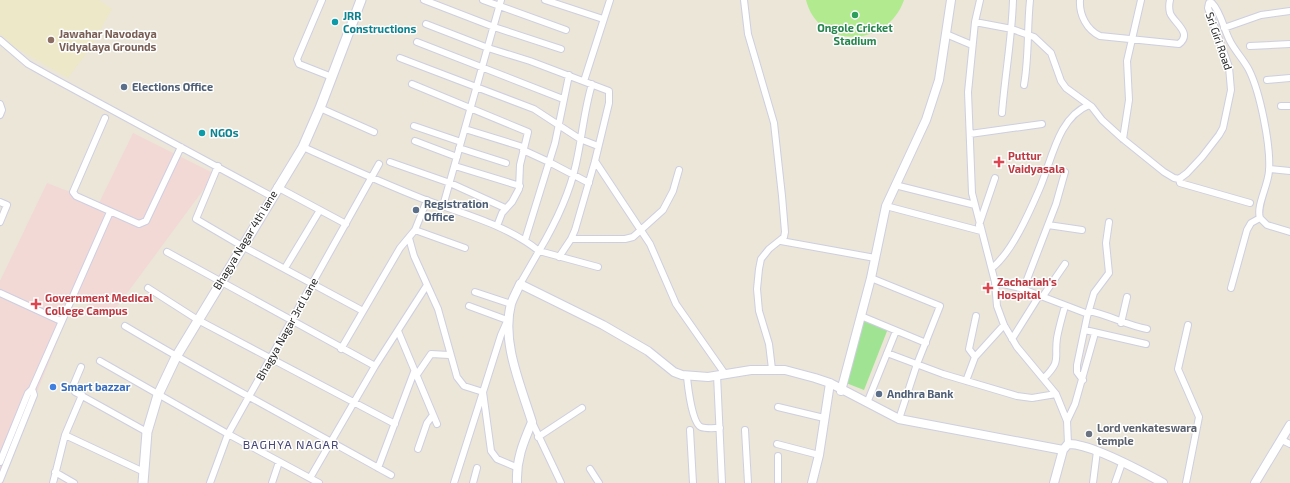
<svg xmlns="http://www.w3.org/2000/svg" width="1290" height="483" font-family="'Exo 2',sans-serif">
<rect width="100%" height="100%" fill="#ebe6d8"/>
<path fill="#ede8c7" d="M0 0H99L112 9 91 47 68 78 16 48 0 34Z"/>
<path fill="#f2d9d5" d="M133 133 215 174 111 315 75 298 0 483V281L47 183 99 203Z"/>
<path fill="#9fe393" d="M863 313 889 326 864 390 841 381Z"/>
<path fill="#b2ea8f" d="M806 0H904C888 47 819 51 806 0Z"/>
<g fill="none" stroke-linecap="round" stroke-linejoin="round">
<defs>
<path id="minor" d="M322 0 297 59 299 64 332 77
M424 0 494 27 561 49
M483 0 566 30
M545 0 603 19
M744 0 748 34 774 123 782 196 785 232 784 237 769 249 761 259 759 269 757 289 759 311 769 344 772 369
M980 0 975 22 968 92 972 193 995 282 997 306 1004 325 1017 347 1056 394 1067 421 1068 444
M1080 0C1079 15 1087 30 1100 36L1179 44C1193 33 1174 23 1170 13 1169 9 1169 4 1170 0
M975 22 1012 29 1034 37 1051 53 1061 81 1066 88 1092 107 1102 120 1123 139 1164 172 1174 178 1179 179 1187 173 1202 157 1219 135 1223 128 1231 90 1229 67 1208 8 1209 3H1212C1221 12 1224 30 1230 41 1235 51 1244 60 1249 70 1260 92 1271 146 1269 171 1268 186 1256 206 1260 218L1267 225 1290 232
M426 24 488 48 530 61 609 91V103L595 161 575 230 571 239 559 257
M1224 28 1261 15 1290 11
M946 34 972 45
M0 40 28 64 53 78 271 196
M417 42 563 99
M1250 46 1290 44
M400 58 534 109 580 139 598 146
M1267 80 1290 78
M584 81 610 0
M412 84 528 132 520 165 519 189 512 202 502 213 497 226
M592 84C584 110 582 138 576 164 569 196 555 224 539 251L598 267
M1024 85C1029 57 1027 29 1030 0
M0 104 2 110 0 115
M1281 106H1290
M320 108 374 132
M1002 113C1005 75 1012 37 1013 0
M105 118 73 192 76 196 139 224 146 221 181 147
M414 126 461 142
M465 129 523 147
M970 134 1042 124
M1123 139 1129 100 1127 61 1141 0
M415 141 457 157
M303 147C343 165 382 183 423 199 463 214 505 224 539 251L520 284
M459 148 506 163
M523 150 549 162 589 183
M595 161 650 244 676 304 725 374
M390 162 450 183 505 208
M218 166 196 219 242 246 363 311
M455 166 520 186
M1269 169 1290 171
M1179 179 1180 183 1250 203
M895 185 975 205
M277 187 346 224
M0 202 7 205 0 222
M443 206 501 0
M886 206 981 231
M979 225 995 178
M1048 225 1082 230
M415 230 465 248
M409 238 414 256 438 309 457 377 464 386 483 392 454 483
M571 239H625L633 237 663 210 673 191 679 170
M525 240 555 143 569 75
M781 241 875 258
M167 252 375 366
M285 268 320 210
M992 268C1012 252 1029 213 1039 190 1052 161 1057 118 1089 105
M871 278 940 306 917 364 899 419
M995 282 1020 288 1088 314
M148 288 198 320 395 424
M1231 288 1247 230 1251 223 1260 218
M1023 290 1056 204 1065 172
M475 292 511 304
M0 293 61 321
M1043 296 1065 264
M469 306 507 320
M1089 311C1109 315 1126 325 1147 329
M861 316 926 343
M976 316 969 349 975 357 1004 325
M508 319 501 335 483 392 491 451 497 459 516 467
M1121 323 1127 297
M125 326C212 378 302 425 391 475
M1085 330 1146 344
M398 331 437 424
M1012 339 1039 296
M341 349 400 248 415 230 427 200
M887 353 943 374 1017 396 1032 398 1056 394
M100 361 228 434 319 483
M81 367 73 386 75 392 147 432
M717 375 722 483
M416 376 431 354 449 355
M687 377C688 387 692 423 701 427 706 429 714 428 720 428
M1044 378C1062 360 1054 359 1057 338 1059 327 1062 317 1065 306
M1083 380 1077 372V365L1087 317 1094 293 1109 273 1106 243 1109 222
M966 381 975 357
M867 403 896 331
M778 407 824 418
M1067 421 1075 404 1095 333
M532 422 561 483
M690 430 693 483
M745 430 748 483
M65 435 144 472
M538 437 582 408
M1282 440 1290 444
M777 444 819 455
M418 449 427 423 433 415
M778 456V483
M0 462 28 393 32 389 110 212
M378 468 414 372
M590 469 599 483
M55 472 74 483
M310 478 375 366 427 285
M0 480 34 395 32 389
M53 483 65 435 82 395
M210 483 228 434 379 164
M272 483 279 462
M473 483 477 468
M1093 483 1097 451
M1115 483 1122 463
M1186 483 1199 417 1178 369 1188 325"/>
<path id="tertiary" d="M841 391 871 278 886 206 926 120 939 80 951 0
M517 483C516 460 523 443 532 422 521 386 501 342 511 304 513 298 517 291 520 284L603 325 648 351 674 372 682 375 708 377 751 370H785L815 378 830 383 899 419 1063 450
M812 483 819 455 830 383
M1054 483 1063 450 1068 444C1089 443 1143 472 1163 483
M1255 483 1290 425"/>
<path id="secondary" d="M143 483 147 432 158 395 176 357 303 147 320 108 361 0"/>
</defs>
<use href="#minor" stroke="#cecee1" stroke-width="8"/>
<use href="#tertiary" stroke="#cecee1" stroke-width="10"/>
<use href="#secondary" stroke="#cecee1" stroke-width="11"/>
<use href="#minor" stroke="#fff" stroke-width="6"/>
<use href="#tertiary" stroke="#fff" stroke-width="8"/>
<use href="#secondary" stroke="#fff" stroke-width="9"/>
</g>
<circle fill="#2e9e5b" stroke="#fff" stroke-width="1.5" cx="855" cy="15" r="4"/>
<g fill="#0f9aa8" stroke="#fff" stroke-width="1.5">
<circle cx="335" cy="22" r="4"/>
<circle cx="202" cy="133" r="4"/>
</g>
<circle fill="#8d6e63" stroke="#fff" stroke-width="1.5" cx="51" cy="40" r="4"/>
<g fill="#5c6f8a" stroke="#fff" stroke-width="1.5">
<circle cx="124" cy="87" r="4"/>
<circle cx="416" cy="210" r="4"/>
<circle cx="879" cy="394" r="4"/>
</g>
<g fill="#e0444e" stroke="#fff" stroke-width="1.5">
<path d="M997 156h4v4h4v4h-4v4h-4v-4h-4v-4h4z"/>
<path d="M986 282h4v4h4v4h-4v4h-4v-4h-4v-4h4z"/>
<path d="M34 298h4v4h4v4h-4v4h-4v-4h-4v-4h4z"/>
</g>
<circle fill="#3f7fe0" stroke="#fff" stroke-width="1.5" cx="53" cy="387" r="4"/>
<circle fill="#6b7280" stroke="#fff" stroke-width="1.5" cx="1089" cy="434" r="4"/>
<g text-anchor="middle" stroke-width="3" stroke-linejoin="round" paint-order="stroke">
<g font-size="11" font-weight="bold" fill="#0d838f" stroke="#fff" text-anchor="start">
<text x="343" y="20">JRR<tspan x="343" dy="13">Constructions</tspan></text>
<text x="210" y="137">NGOs</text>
</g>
<g font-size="11" font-weight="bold" fill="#27864d" stroke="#fff">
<text x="855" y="32">Ongole Cricket<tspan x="855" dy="13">Stadium</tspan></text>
</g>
<g font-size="11" font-weight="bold" fill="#785e54" stroke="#fff" text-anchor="start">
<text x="59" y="38">Jawahar Navodaya<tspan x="59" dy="13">Vidyalaya Grounds</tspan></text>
</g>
<g font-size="11" fill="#272727" stroke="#fff">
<text transform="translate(1219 41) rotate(71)" y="4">Sri Giri Road</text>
<text transform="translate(245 240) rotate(-59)" y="4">Bhagya Nagar 4th lane</text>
<text transform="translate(287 329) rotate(-61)" y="4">Bhagya Nagar 3rd Lane</text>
</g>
<g font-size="11" font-weight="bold" fill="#4e5e75" stroke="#fff" text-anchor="start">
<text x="132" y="91">Elections Office</text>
<text x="424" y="208">Registration<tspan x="424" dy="13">Office</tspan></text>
<text x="887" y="398">Andhra Bank</text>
</g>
<g font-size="11" font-weight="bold" fill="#be3a42" stroke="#fff" text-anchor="start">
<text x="1008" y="160">Puttur<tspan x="1008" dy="13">Vaidyasala</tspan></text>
<text x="997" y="286">Zachariah's<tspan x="997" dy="13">Hospital</tspan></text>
<text x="45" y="302">Government Medical<tspan x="45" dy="13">College Campus</tspan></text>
</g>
<g font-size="11" font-weight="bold" fill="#366cbe" stroke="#fff" text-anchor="start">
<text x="61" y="391">Smart bazzar</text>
</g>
<g font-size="11" font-weight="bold" fill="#5b616d" stroke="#fff" text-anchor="start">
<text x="1097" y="432">Lord venkateswara<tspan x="1097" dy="13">temple</tspan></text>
</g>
<g font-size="12" letter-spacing="1" fill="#484878" stroke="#fff">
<text x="291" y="449">BAGHYA NAGAR</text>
</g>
</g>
</svg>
